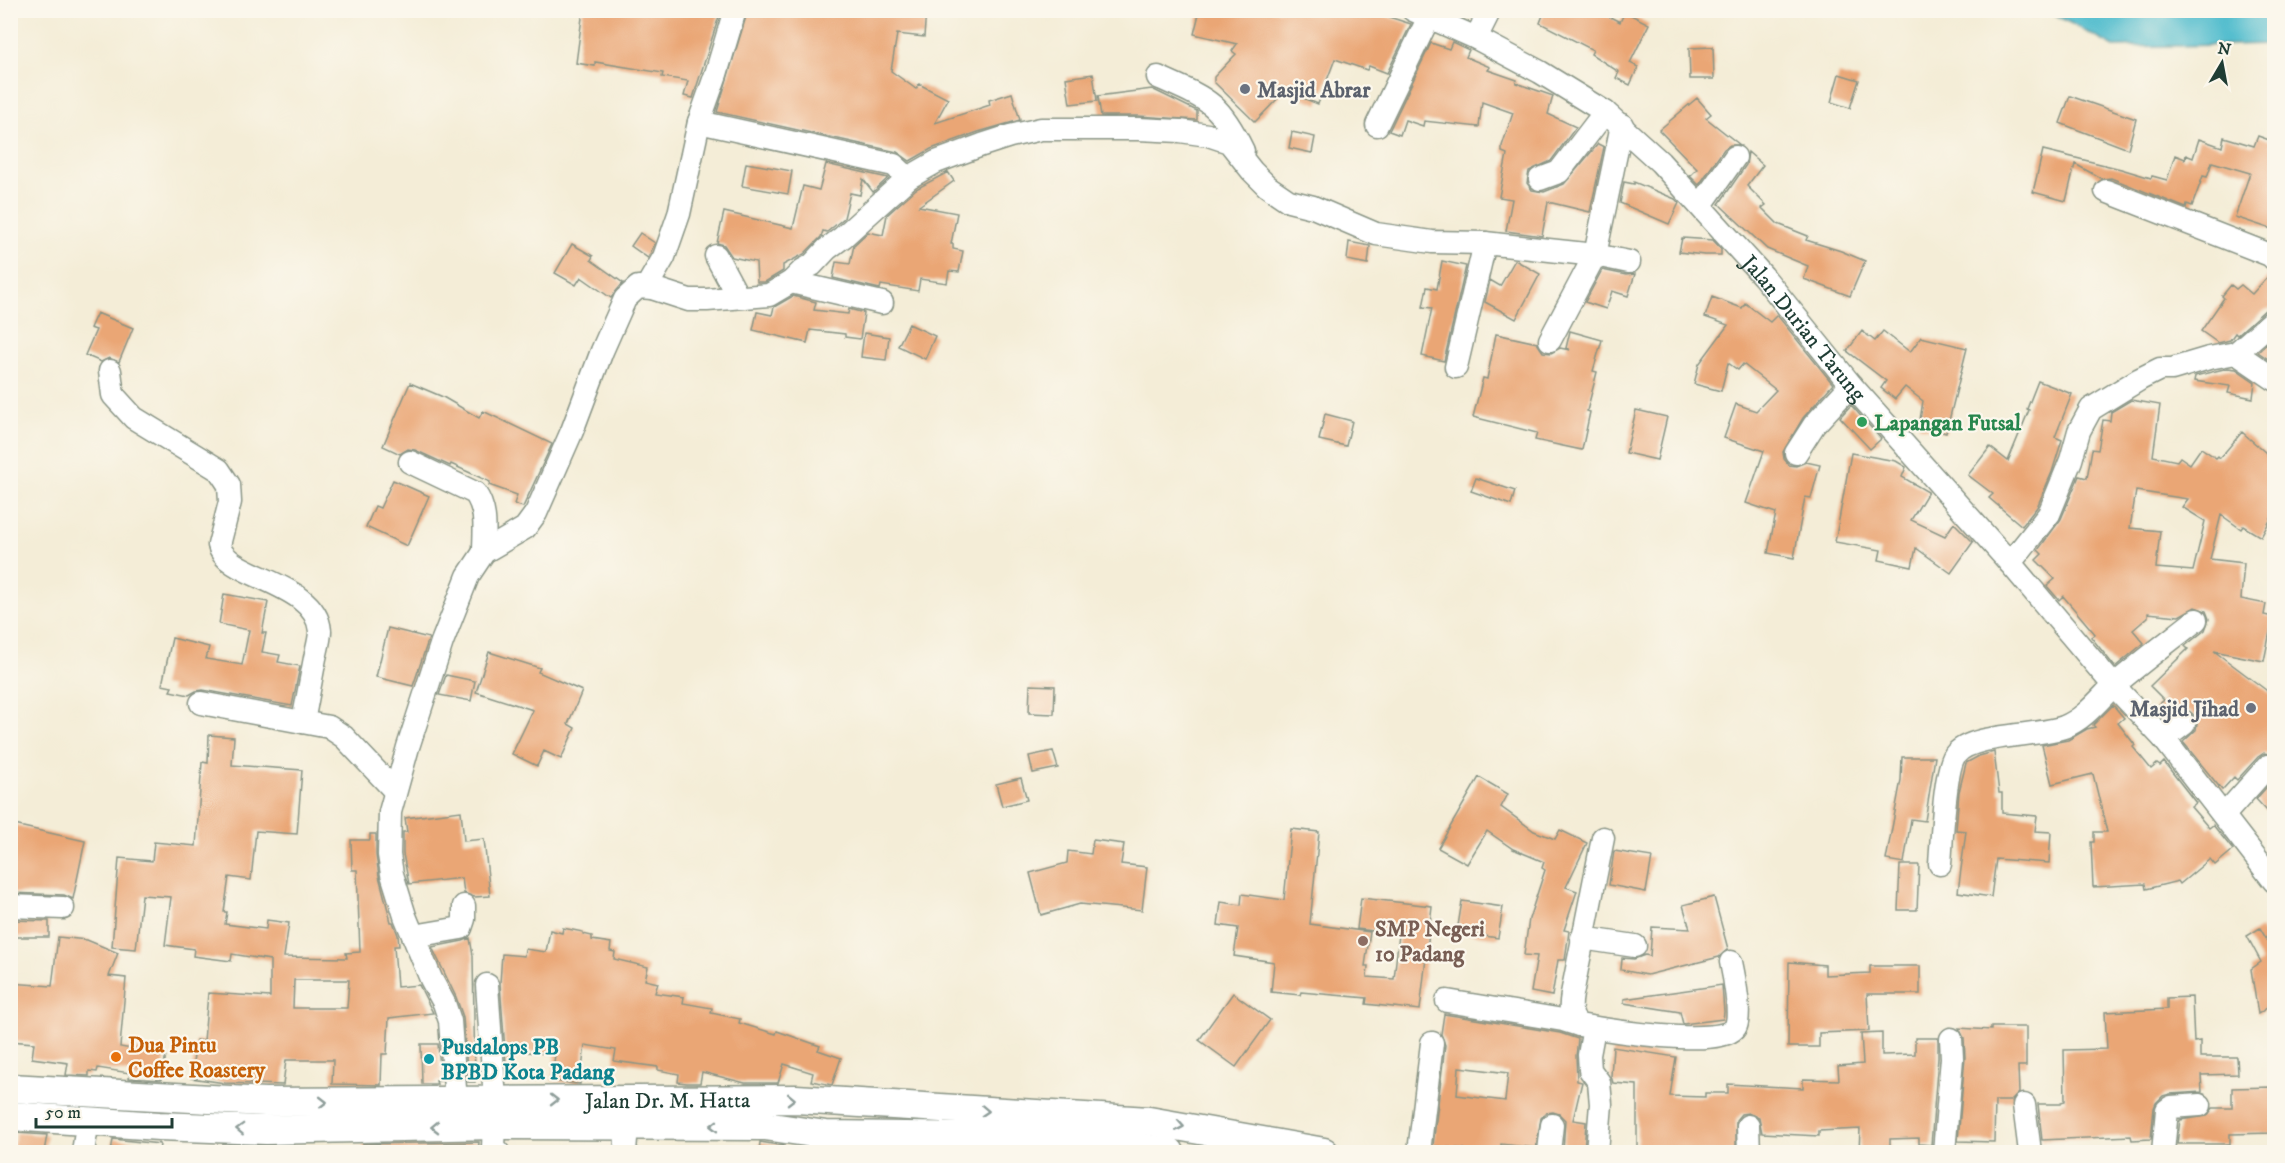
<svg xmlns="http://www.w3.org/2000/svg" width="2285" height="1163" font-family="'IM FELL DW Pica',serif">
<rect width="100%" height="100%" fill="#fbf7ec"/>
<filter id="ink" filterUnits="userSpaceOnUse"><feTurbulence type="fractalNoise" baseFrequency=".0167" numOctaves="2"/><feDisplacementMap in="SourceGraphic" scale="12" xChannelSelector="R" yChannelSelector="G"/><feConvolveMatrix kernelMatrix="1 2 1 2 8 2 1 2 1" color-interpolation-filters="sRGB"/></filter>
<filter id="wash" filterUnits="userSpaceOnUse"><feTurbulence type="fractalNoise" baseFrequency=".008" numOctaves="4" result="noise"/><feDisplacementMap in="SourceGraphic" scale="24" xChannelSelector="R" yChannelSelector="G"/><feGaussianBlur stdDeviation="1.35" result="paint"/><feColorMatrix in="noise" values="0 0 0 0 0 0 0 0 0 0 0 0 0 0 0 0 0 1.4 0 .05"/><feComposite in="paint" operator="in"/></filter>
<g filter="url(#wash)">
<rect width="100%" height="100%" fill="#f4edd7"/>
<path fill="#52bdce" stroke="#387d81" stroke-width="1.5" d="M2048 11H2274V44L2114 47Z"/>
<g id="blocks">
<path fill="#eaa674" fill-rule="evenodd" d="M583 10H721L693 98 684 96 688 81 662 77 663 73 595 62V66L576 63Z
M748 10H926L924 37 897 34 891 71 916 89 919 84 948 99 935 123 990 105 989 100 1012 93 1020 120 978 132 931 149 910 161 897 152 717 112Z
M1200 10H1367L1411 24 1387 73 1369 66 1367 70 1335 59 1318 104 1285 91 1255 122 1214 82V77L1236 54 1232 51 1237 44 1194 34Z
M1545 10H1596L1620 22 1625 12 1649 24 1630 63 1638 67 1630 85 1616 78 1619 72 1591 54 1593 50 1540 23Z
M1452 42 1469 50 1466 57 1490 67 1488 70 1517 80 1516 83 1553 96 1548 114 1576 127 1551 161 1529 171 1527 183 1532 190 1544 192 1564 184 1598 144 1604 147 1590 212 1548 202 1542 236 1506 231 1512 199 1499 197 1507 154 1502 152V146L1513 113 1482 102 1479 127 1424 121 1423 126 1405 120 1400 135 1389 131 1431 43 1449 49Z
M1713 47 1714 79H1690L1689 48Z
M1093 74 1097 101 1070 104 1066 78Z
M1839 74 1859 80 1850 108 1831 102Z
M1152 89 1197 111V120L1139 116H1101L1098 96Z
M2070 96 2136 119 2128 149 2060 123Z
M1697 98 1711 114 1706 118 1740 145H1730L1724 149 1699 185 1690 176 1697 169 1659 130Z
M1292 132 1315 137 1312 153 1289 148Z
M2258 136 2272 141 2270 147 2274 149V230L2235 217 2250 173 2212 162 2207 177 2203 176 2192 206 2187 204 2186 208 2111 178 2102 179 2075 164 2066 201 2033 192 2043 150 2121 169 2151 178 2152 176 2167 180 2175 155 2185 159 2186 155 2193 158 2199 139 2222 147 2224 137 2254 146Z
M1748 152 1763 165 1747 186 1766 205 1762 208 1778 224 1808 236 1806 240 1841 251 1865 261 1850 296 1804 279 1808 266 1767 249 1719 204 1746 165Z
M746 163 792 171 788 194 742 186Z
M826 164 888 178 873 192 863 179 860 195 850 193 844 218 827 232 823 231 821 237 804 254 783 265V271L765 282H757L756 262 732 257 724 245 717 243 724 212 793 228 803 186 819 190Z
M948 172 954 181 919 206 957 213 951 244H953V249L963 251 959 272 949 271 947 283 920 279 918 291 881 285 880 289 833 278 836 262 850 264 854 245 868 232 883 235 887 215 916 189Z
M1624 182 1634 184V182L1675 199 1679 203 1669 224 1620 203Z
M640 233 655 243 648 258 631 246Z
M1682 238 1713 240 1721 249V255H1704L1679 252Z
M1349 242 1370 246 1368 264 1347 260Z
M572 244 593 256 591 260 623 283 611 298 581 277 576 285 555 273Z
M1515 260 1540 274 1516 319 1485 302 1490 280 1500 286Z
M1442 261 1466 266 1444 361 1422 356 1432 308 1423 307 1427 287 1437 289Z
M1602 270 1626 275 1635 274 1628 296 1612 291 1606 309 1585 302Z
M2272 272H2274V307L2265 310 2237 335 2235 333 2230 340 2218 343 2201 331 2224 298 2222 296 2231 285 2236 289 2241 285 2252 294Z
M793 296 816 302 814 310 848 314 849 309 864 313 860 339 845 337V334L810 330 807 343 753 330 757 312 772 315 774 307Z
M1712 297 1742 308 1745 303 1770 322 1777 315 1833 384 1803 418 1783 452 1784 459 1789 465 1796 466 1806 462 1820 465 1811 498 1805 497 1794 558 1768 553 1776 513 1746 503 1764 451 1724 438 1736 404 1756 411 1776 390 1743 364 1738 370 1728 363 1721 391 1694 384 1699 364 1728 325 1705 317Z
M97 313 133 328 119 362 109 358 101 362 85 355 96 330 90 328Z
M909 324 935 336 925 359 898 346Z
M1570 331 1602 340 1593 371 1597 372 1587 411 1590 412 1582 450 1535 440 1537 433 1473 417 1483 378 1487 379 1496 334 1537 343 1543 352 1551 353 1560 348 1570 350 1566 348Z
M1862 331 1875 341 1883 331 1910 352 1921 337 1967 348 1946 433 1919 426 1923 401 1905 387 1895 399 1881 388 1886 381 1847 351Z
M864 333 889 337 886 360 861 357Z
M2274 337V363L2258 352Z
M2228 368 2236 369 2255 382 2253 398 2228 393 2230 386 2194 381 2195 376Z
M2038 381 2072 394 2055 437 2062 440 2052 472 2037 507 2022 526 1989 498 1993 494 1968 475 1990 447 2008 461 2029 410 2027 409Z
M410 383 443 397 479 418 483 411 552 444 523 507 514 504 517 495 489 485 490 482 451 464 450 466 415 450 408 449 400 454 383 446Z
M2131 400 2160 405 2153 456 2177 461 2180 457 2190 464 2201 448 2216 458 2218 456 2220 458 2242 432 2274 460V513L2261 537 2243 526 2241 529 2221 515 2210 559 2244 563 2241 599 2266 604 2264 615 2273 617 2264 661 2214 651 2274 696V755L2264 753 2258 757 2237 780 2234 777 2222 790 2183 742 2196 730 2197 723 2195 716 2189 711H2182L2166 721 2154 709 2164 700 2150 686 2188 649 2185 646 2205 630 2209 619 2206 611 2195 607 2179 616 2148 613V617L2133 630 2144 643 2115 667 2091 637 2095 634 2063 596 2059 600 2047 586 2055 579 2036 560 2042 554 2038 550 2061 519 2079 476 2087 478 2092 449 2098 450 2103 420 2110 421 2111 412ZM2136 491 2188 499 2182 507 2205 521 2193 571 2156 568 2160 531 2130 528Z
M1851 405 1881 439 1870 449 1840 417Z
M1636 410 1667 417 1657 460 1626 453Z
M1325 414 1352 421 1346 446 1319 440Z
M1851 453 1896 461 1906 467 1902 477 1928 492 1911 520 1945 536 1954 523 1973 542 1951 573 1916 548 1912 567 1879 560 1881 550 1835 542Z
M1476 478 1515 491 1511 505 1471 491Z
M393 480 429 496 407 546 366 527 375 506 380 508Z
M224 594 268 602 262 633H266L262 652 280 655 278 662 300 666 292 706 203 690 196 691 189 695 170 691 172 687 162 685 172 638 209 647 206 659 242 665 249 630 219 624Z
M388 628 429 638 413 686 376 677Z
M489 652 540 668 538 672 582 691 568 724 575 728 561 759 544 751 537 766 512 754 533 710 476 692Z
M446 675 475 681 471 701 439 695Z
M1030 685 1055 686 1054 714 1029 713Z
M2113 705 2124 718 2118 723 2135 745 2133 747 2151 769 2157 764 2160 766 2164 762 2196 803 2191 807 2209 828 2213 825 2233 850 2215 865 2210 859 2180 884 2178 881 2146 889 2145 884 2093 887 2091 842H2094V832H2107L2093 774 2052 784 2042 745 2068 740 2087 729 2095 727 2093 725Z
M209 735 234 737 232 765 302 770 297 834 256 831 251 880 229 877 224 912H227L225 924 266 929 267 920 289 923 284 957 347 958 346 953 360 952 357 870H352L351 840H370V834H376V855L379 876 391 922H393L398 935 399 946H394L397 987 419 985 433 1013 389 1018 387 1054H382L381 1085 332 1084 333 1060H286L283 1085 225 1083 191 1078 196 1040 204 1041 208 993 270 997V960L232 954 231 961 193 956 194 949 165 945 171 897 142 895 136 949 112 947 119 858 152 861 154 842 196 846 202 762 208 763ZM294 980H349L347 1008H293Z
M1053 751 1058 768 1033 773 1029 756Z
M1994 752 1999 793H2002V813L2037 816 2035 831 2051 832 2049 863 1996 859 1991 897 1958 892 1966 831 1956 830 1959 792 1966 763 1979 756Z
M1902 757H1935L1925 821 1911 819 1904 863 1886 860 1901 780Z
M1479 777 1508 794 1501 807 1534 831 1555 839 1560 830 1587 843 1566 887 1577 891 1564 930 1569 931 1565 960H1558L1552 996 1531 992 1537 956 1524 955 1529 919 1545 870 1542 868 1544 862 1513 849 1487 831 1467 864 1438 848Z
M1021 778 1027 800 1002 806 996 784Z
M2274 779V803L2267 811 2256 799Z
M461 811 464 841 484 839 490 896 474 897 464 893 462 878 409 884 403 854V832H407L405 818Z
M10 824 85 841 73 899 64 895 10 893Z
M1291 829 1319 832 1310 924 1370 932 1365 966H1368L1367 977 1394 979 1399 934 1357 929 1361 898 1432 906 1420 1010 1366 1004 1367 998 1301 992 1300 995 1271 992 1274 962 1234 956 1238 928 1218 925 1221 902 1241 905 1242 894 1284 900Z
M1093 840 1124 844 1121 864 1147 867 1142 910 1080 904 1041 915 1030 873 1067 863 1068 851 1091 854Z
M1614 851 1652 857 1646 892 1609 885Z
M1900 865H1919L1917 910H1898Z
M1714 897 1728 949 1719 957 1647 975 1621 970 1622 958 1634 959 1645 955 1650 956 1652 927 1690 929 1683 905Z
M1462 901 1503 907 1498 938 1457 932Z
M10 920 49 921V937H10Z
M563 928 583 932V934L592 936V940L611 943 610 951 615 952 614 959 648 967 645 980 658 983 655 993 684 997 683 1003 712 1008 711 1013 740 1019 739 1023 776 1034 777 1031 820 1046 818 1050 841 1058 832 1085 811 1081 813 1073 784 1064 778 1083H745L702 1072 700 1083H687L678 1082 679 1074 658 1070V1067L614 1061 616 1050 585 1045 580 1084 552 1081 555 1054 539 1053 515 1051 514 1078 507 1077 500 983 502 954 524 956 525 949 546 952 550 930 562 933Z
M2260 928 2274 952V1003L2258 1014 2251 969 2261 962 2247 936Z
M58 937 87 940 118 953 109 976 126 978 120 1047 166 1055 161 1080 129 1078 130 1073 98 1068 97 1072 89 1071V1076L66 1075 68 1063 32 1058 34 1043 10 1041V983L52 986Z
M470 938 473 956 475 1082H468L463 1017 456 997 432 947 463 941Z
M1789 962 1825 965V975L1870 973V966H1920V994H1867L1869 1031 1819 1033V1047H1788Z
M1722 985 1724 1012 1723 1019 1683 1024 1680 1012 1624 1003V999Z
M1233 993 1270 1020 1236 1067 1199 1040Z
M2192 997 2194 1042 2200 1041V1057H2237L2238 1074 2201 1075 2202 1092 2170 1094 2163 1096 2156 1103 2154 1108 2151 1139 2132 1140 2131 1136 2042 1140 2038 1104H2061V1102L2065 1101 2064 1050 2107 1049 2105 1012 2167 1009V998Z
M1444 1014 1560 1033 1578 1039 1576 1056 1577 1081 1582 1082 1573 1120 1586 1122 1584 1152H1563L1565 1120 1559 1114 1553 1112 1546 1113 1541 1118 1536 1148 1501 1144 1500 1152H1463L1464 1149 1433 1146 1445 1045 1441 1034ZM1459 1067 1508 1073 1505 1101 1457 1095Z
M1991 1027H2026V1066H2018L2019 1093 2011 1101H1995L1994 1142 1958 1141 1965 1057 1964 1038 1959 1028 1991 1030Z
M1882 1033V1055L1915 1054V1038H1938V1058L1931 1145 1919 1144V1138L1890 1139V1149H1875V1152H1859L1860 1129 1819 1131V1136L1762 1133 1759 1118 1748 1113 1741 1114 1736 1120V1152H1637V1085L1613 1083 1611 1076 1613 1047 1676 1057 1670 1096 1705 1097V1093H1728V1084L1803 1088V1079L1839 1080 1838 1066 1863 1064 1861 1034Z
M421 1044H438L441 1081H436L437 1084H422Z
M2274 1087V1133L2230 1134V1144H2177L2180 1120 2207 1116 2213 1108H2232V1088Z
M16 1133 47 1135 44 1152H12Z
M113 1139 160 1144 159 1152H111Z
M479 1142 478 1152H363V1144Z
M760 1142 784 1146V1152H759Z
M228 1145 288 1146V1151L228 1152Z"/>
</g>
</g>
<g filter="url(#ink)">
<use href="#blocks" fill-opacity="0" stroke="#8a9586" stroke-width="1.5"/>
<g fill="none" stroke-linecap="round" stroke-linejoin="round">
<defs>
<g id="minor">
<path id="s1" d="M1413 10 1476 38 1540 72 1605 112 1660 162 1763 276 1851 385 2010 563 2114 686 2164 739 2274 881"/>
<path d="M1476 38 1490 10"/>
<path d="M1158 77C1207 99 1219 101 1243 151"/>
<path d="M699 122 894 165 908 178"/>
<path d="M1377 125 1429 17"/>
<path d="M1540 179 1559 172 1605 112"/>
<path d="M2106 191 2270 255 2274 259"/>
<path d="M1701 205 1735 157"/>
<path d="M716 256 738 297"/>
<path d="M791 282 882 303"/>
<path d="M652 288 650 281 664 257 679 214 699 122 716 74 735 10"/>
<path d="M1550 340 1595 255 1622 125"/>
<path d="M2236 353 2274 379"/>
<path d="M1456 367 1485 243"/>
<path d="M110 371 113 395 134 418 219 470 229 485 230 502 219 545C225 578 316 581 320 631 320 639 317 649 315 658 311 679 307 701 303 722"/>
<path d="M1796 453 1814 425 1851 385"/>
<path d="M410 462 475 493C488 511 484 532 484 552"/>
<path d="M2010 563 2049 514 2071 460 2079 431 2091 409 2140 379 2160 369H2172L2209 358 2236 353 2274 320"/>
<path d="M201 703 329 727 344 737 395 791"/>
<path d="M2164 739 2184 724"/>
<path d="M2224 815 2268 766"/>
<path d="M1603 838 1572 994C1570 1006 1569 1017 1579 1025 1601 1029 1727 1050 1736 1026 1741 1013 1734 976 1731 962"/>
<path d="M1940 864C1942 841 1944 771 1955 755 1971 733 2037 737 2064 727 2084 719 2098 701 2113 686 2140 663 2168 642 2196 620"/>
<path d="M10 906 63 908"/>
<path d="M414 936 461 928 464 919V906"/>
<path d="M1582 938 1635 946"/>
<path d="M487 985 495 1100"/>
<path d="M1447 1001 1563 1020 1579 1025"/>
<path d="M1594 1028 1589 1055 1590 1070 1599 1082 1601 1104 1597 1152"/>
<path d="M456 1102 450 1021 444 1003 431 979 405 916 392 874 389 855 390 812 408 747 442 642 468 576 484 552 525 528 536 513 572 431 602 351 625 299 638 287 652 288 689 300H707L769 295 791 282 803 270 812 265 827 249 843 237 908 178 936 162 982 145 1010 136 1041 129H1138L1180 131 1208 135 1229 142 1252 171 1267 186 1289 201 1313 207 1376 234 1432 242 1485 243 1595 255 1629 262"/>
<path d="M2024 1105 2030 1152"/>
<path d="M494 1125 493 1147 498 1152"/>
<path d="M1748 1126 1749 1152"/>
<path d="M83 1152 88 1120"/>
<path d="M625 1152 627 1125"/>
<path d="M1419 1152 1432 1043"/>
<path d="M1549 1152 1552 1125"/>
<path d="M1944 1152 1952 1058 1951 1039"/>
<path d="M2163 1152 2167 1110 2171 1107 2200 1105"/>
</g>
<g id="major">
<path id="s2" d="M10 1088 265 1102 796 1099 1149 1121 1324 1152"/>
<path d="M10 1116 159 1126 266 1130 494 1125 765 1126 826 1135 984 1137 1144 1148 1170 1152"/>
</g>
</defs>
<use href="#minor" stroke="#8a9586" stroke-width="25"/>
<use href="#major" stroke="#8a9586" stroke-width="31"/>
<use href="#minor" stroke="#fff" stroke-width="22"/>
<use href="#major" stroke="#fff" stroke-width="28"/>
</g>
<defs><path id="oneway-chevron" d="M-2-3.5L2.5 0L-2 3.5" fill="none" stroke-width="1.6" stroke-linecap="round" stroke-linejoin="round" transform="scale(1.5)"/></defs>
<g stroke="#8f9e9a">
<use href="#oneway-chevron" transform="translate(791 1099) rotate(1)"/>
<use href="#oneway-chevron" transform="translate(554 1100)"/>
<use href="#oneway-chevron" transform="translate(323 1102)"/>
<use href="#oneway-chevron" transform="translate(985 1111) rotate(3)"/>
<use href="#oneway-chevron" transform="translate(714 1126) rotate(-180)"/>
<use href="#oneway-chevron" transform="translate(1180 1126) rotate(10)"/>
<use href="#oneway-chevron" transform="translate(435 1127) rotate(179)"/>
<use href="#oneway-chevron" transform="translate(240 1129) rotate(-178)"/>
</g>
</g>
<g fill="#6b7280" stroke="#fbf7ec" stroke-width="2">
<circle cx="1245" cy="89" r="6"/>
<circle cx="2251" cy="708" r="6"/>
</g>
<circle fill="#2e9e5b" stroke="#fbf7ec" stroke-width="2" cx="1862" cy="422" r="6"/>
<circle fill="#8d6e63" stroke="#fbf7ec" stroke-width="2" cx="1363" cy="941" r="6"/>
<circle fill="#e8710a" stroke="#fbf7ec" stroke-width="2" cx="116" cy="1057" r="6"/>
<circle fill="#0f9aa8" stroke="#fbf7ec" stroke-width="2" cx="429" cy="1059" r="6"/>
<g text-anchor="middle" stroke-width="4.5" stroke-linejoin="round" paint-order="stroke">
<g font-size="22" font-weight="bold" fill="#5b616d" stroke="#fbf7ec" text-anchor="start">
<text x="1257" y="97">Masjid Abrar</text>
<text x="2239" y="716" text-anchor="end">Masjid Jihad</text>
</g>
<g font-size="22" fill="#1f3d34" stroke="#fbf7ec">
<text dy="8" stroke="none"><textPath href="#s1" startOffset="512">Jalan Durian Tarung</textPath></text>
<text dy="8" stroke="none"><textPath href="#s2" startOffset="658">Jalan Dr. M. Hatta</textPath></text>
</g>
<g font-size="22" font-weight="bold" fill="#27864d" stroke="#fbf7ec" text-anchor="start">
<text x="1874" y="430">Lapangan Futsal</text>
</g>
<g font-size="22" font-weight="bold" fill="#785e54" stroke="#fbf7ec" text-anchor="start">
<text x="1375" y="936">SMP Negeri<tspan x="1375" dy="25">10 Padang</tspan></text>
</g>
<g font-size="22" font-weight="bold" fill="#c56008" stroke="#fbf7ec" text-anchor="start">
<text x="128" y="1052">Dua Pintu<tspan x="128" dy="25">Coffee Roastery</tspan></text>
</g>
<g font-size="22" font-weight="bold" fill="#0d838f" stroke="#fbf7ec" text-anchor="start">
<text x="441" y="1054">Pusdalops PB<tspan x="441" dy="25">BPBD Kota Padang</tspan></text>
</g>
</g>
<rect width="2285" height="1163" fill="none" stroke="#fbf7ec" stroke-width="36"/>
<g transform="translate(2222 63) rotate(10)" stroke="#fbf7ec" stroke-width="4.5" paint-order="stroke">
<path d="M0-4.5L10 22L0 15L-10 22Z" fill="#1f3d34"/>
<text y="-9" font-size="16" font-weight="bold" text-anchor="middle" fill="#1f3d34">N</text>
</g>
<path d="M36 1118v9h136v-9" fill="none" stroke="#1f3d34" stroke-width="3"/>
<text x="45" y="1118" font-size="18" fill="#1f3d34" stroke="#fbf7ec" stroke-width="4.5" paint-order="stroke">50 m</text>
</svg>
